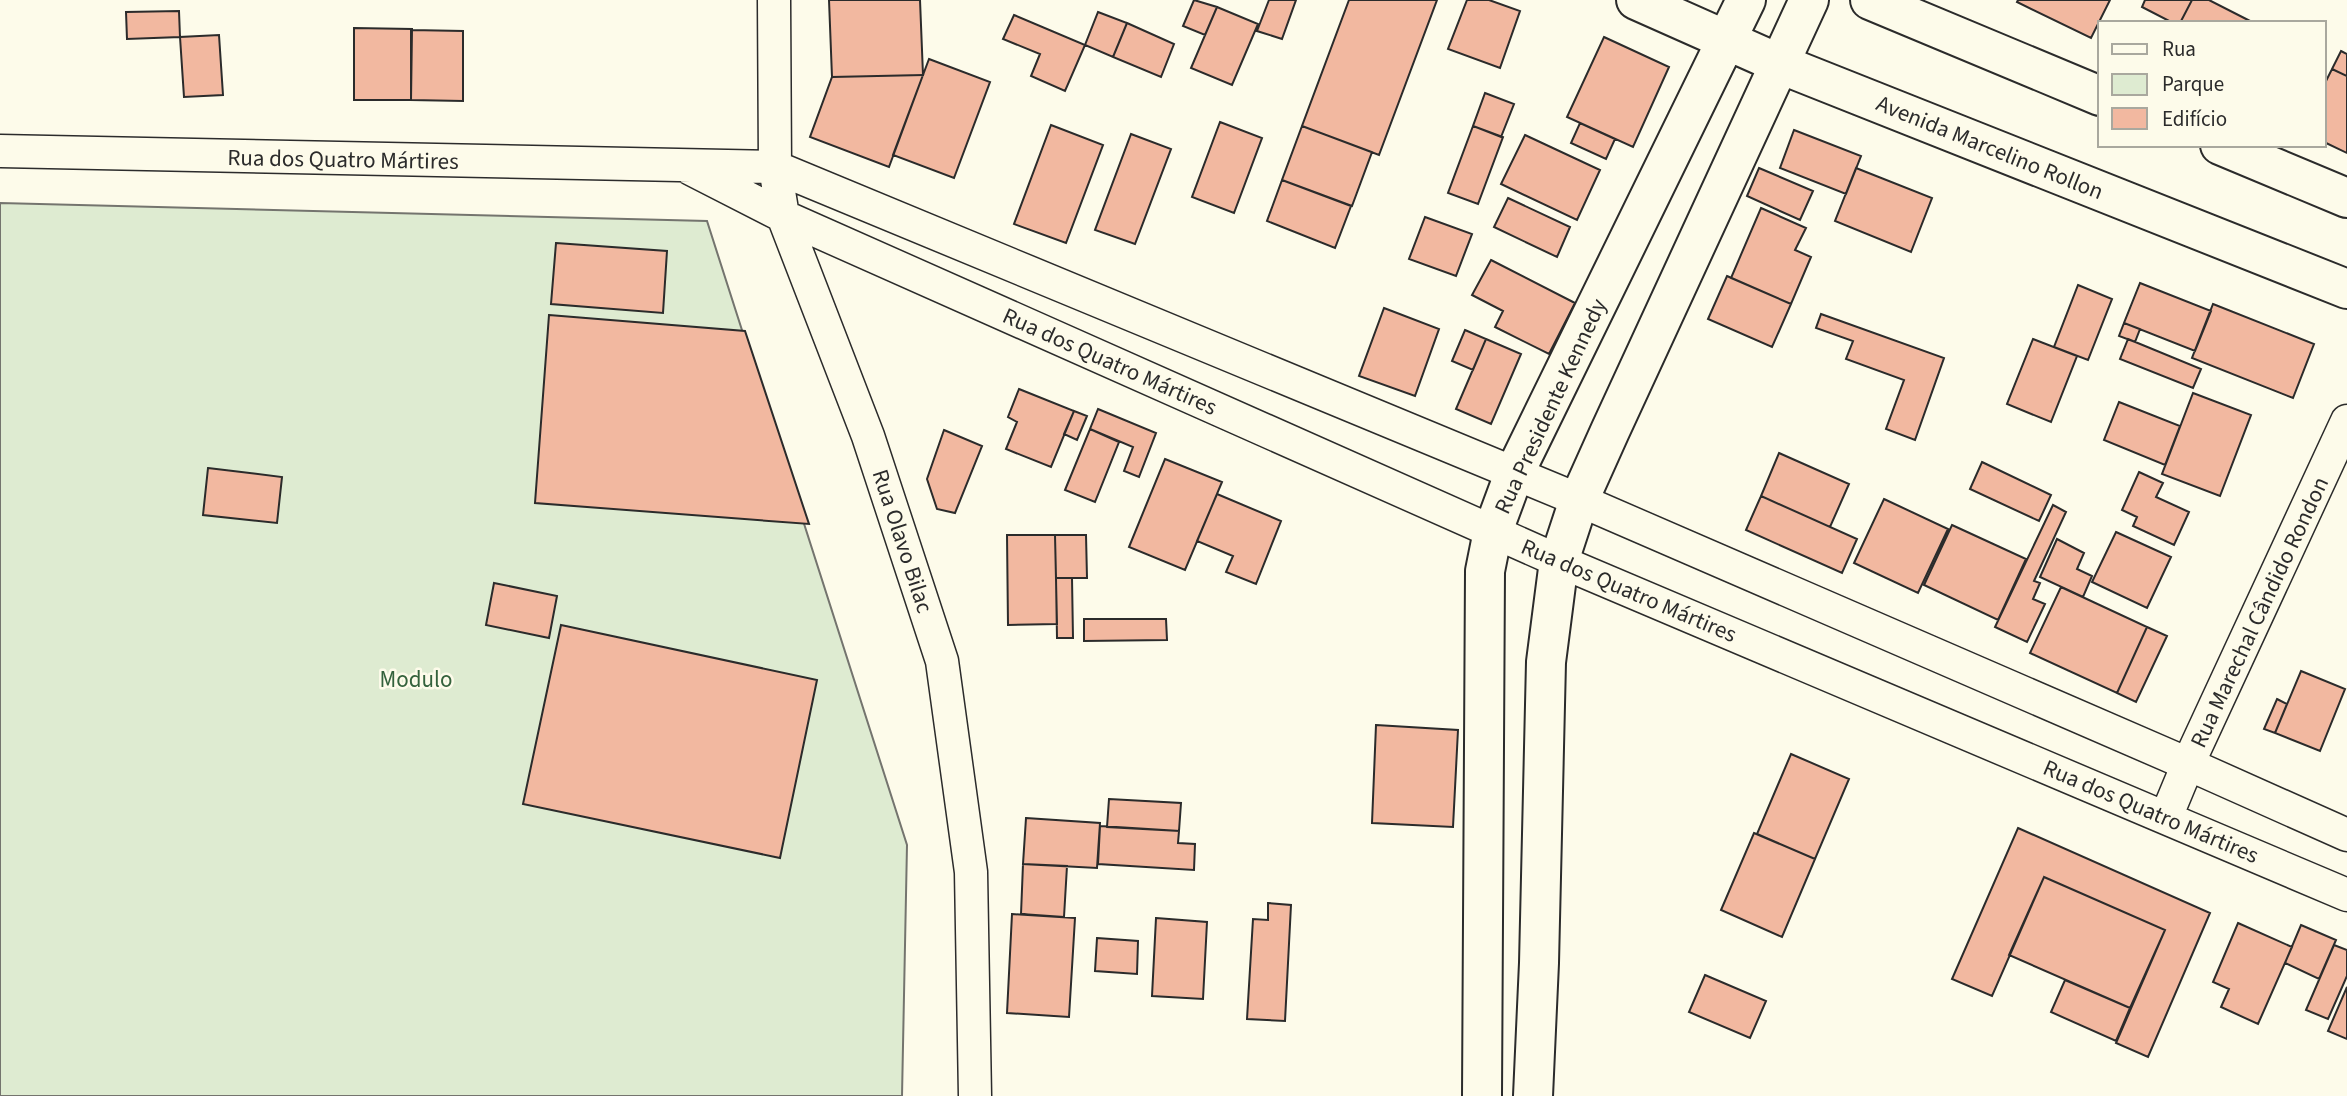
<svg xmlns="http://www.w3.org/2000/svg" width="2347" height="1096" font-family="'Source Sans 3',sans-serif">
<rect width="100%" height="100%" fill="#fdfbea"/>
<path fill="#deebd1" stroke="#74746e" stroke-width="2" d="M0 203 707 221 907 845 902 1096H0Z"/>
<path fill="#f2b8a0" stroke="#2b2b2b" stroke-width="2" d="M829 0H920L923 75 832 77Z
M1194 0 1217 7 1205 35 1183 26Z
M1269 0H1296L1282 39 1257 31Z
M1349 0H1437L1379 155 1302 126Z
M1467 0H1489L1520 11 1500 68 1448 49Z
M2018 0H2110L2091 38 2017 2Z
M2145 0H2192L2180 23H2173L2142 7Z
M2192 0H2209L2254 23H2180Z
M1217 7 1258 24 1232 85 1191 68Z
M179 11 180 37 127 39 126 12Z
M1098 12 1127 23 1113 57 1085 45Z
M1014 15 1085 45 1065 91 1031 76 1040 54 1003 39Z
M1127 23 1174 44 1161 77 1113 57Z
M354 28 412 29 411 100H354Z
M411 30 463 31V101L411 100Z
M219 35 223 95 184 97 180 37Z
M1604 37 1669 67 1633 147 1567 117Z
M2341 51 2347 54V76L2332 69Z
M929 59 990 82 954 178 893 155Z
M2332 69 2347 76V153L2324 142V85Z
M923 75 889 167 810 137 832 77Z
M1485 93 1514 104 1501 137 1473 126Z
M1220 122 1262 138 1234 213 1192 197Z
M1580 123 1615 139 1606 159 1571 143Z
M1051 125 1103 145 1066 243 1014 224Z
M1302 126 1372 152 1352 206 1282 180Z
M1473 126 1503 137 1478 204 1448 193Z
M1794 130 1861 156 1846 194 1780 168Z
M1131 134 1171 149 1135 244 1095 230Z
M1525 135 1600 170 1577 220 1501 184Z
M1759 168 1813 191 1800 220 1747 196Z
M1856 168 1932 198 1911 252 1835 221Z
M1282 180 1351 206 1335 248 1267 221Z
M1508 198 1570 227 1557 257 1494 227Z
M1761 208 1806 228 1795 250 1811 257 1791 304 1731 278Z
M1425 217 1472 234 1456 276 1409 259Z
M556 243 667 251 663 313 551 304Z
M1491 260 1575 303 1549 354 1495 327 1503 311 1472 295Z
M1727 276 1791 304 1772 347 1708 319Z
M2140 283 2211 311 2195 351 2124 323Z
M2078 285 2112 299 2088 360 2054 347Z
M2213 304 2314 344 2293 398 2192 358Z
M1384 308 1439 329 1415 396 1359 376Z
M1821 314 1944 358 1915 440 1886 429 1904 380 1846 359 1853 341 1816 328Z
M549 315 745 331 809 524 535 503Z
M2124 323 2140 329 2135 342 2119 336Z
M1465 330 1486 339 1473 370 1452 361Z
M1486 339 1521 354 1491 424 1456 409Z
M2033 339 2077 356 2051 422 2007 404Z
M2128 339 2201 369 2193 388 2120 359Z
M1019 389 1074 411 1051 467 1006 449 1017 422 1008 417Z
M2193 393 2251 415 2220 496 2162 474Z
M2119 402 2180 426 2165 465 2104 440Z
M1098 409 1156 433 1139 477 1124 471 1133 447 1090 429Z
M1074 411 1087 416 1077 440 1064 434Z
M1090 429 1119 442 1095 502 1065 490Z
M944 430 982 446 955 513 937 509 927 479Z
M1779 453 1849 484 1830 527 1761 496Z
M1165 459 1222 482 1185 570 1129 547Z
M1982 462 2051 495 2039 521 1970 489Z
M208 468 282 477 277 523 203 515Z
M2139 472 2163 483 2156 497 2189 512 2174 545 2133 526 2137 517 2122 510Z
M1217 494 1281 521 1256 584 1226 572 1233 556 1197 541Z
M1761 496 1857 539 1842 573 1746 530Z
M1884 499 1948 529 1918 593 1854 563Z
M2053 505 2066 512 2034 581 2040 583 2033 599 2045 604 2027 642 1995 627Z
M1952 525 2026 559 1998 620 1924 585Z
M2116 532 2171 557 2147 608 2092 582Z
M1007 535H1055L1057 624 1008 625Z
M1055 535H1086L1087 578H1056Z
M2057 539 2084 553 2077 569 2092 576 2083 597 2040 577Z
M1056 578H1072L1073 638H1057Z
M494 583 557 596 549 638 486 625Z
M2061 587 2147 627 2117 693 2030 653Z
M1084 619H1166L1167 640 1084 641Z
M561 625 817 680 780 858 523 804Z
M2147 627 2167 636 2136 702 2117 693Z
M2301 671 2345 689 2320 751 2275 733Z
M2277 699 2287 704 2275 733 2264 729Z
M1376 725 1458 730 1453 827 1372 823Z
M1791 754 1849 779 1815 859 1757 834Z
M1109 799 1181 803 1179 831 1107 827Z
M1026 818 1100 823 1097 868 1023 864Z
M1100 826 1179 831 1178 843 1195 844 1194 870 1098 864Z
M2018 828 2210 913 2148 1057 2116 1043 2165 930 2044 877 1992 996 1952 979Z
M1754 833 1815 859 1782 937 1721 910Z
M1023 864 1067 866 1064 917 1021 914Z
M2044 877 2165 930 2130 1008 2009 955Z
M1268 903 1291 905 1285 1021 1247 1019 1253 919 1268 920Z
M1012 914 1075 918 1069 1017 1007 1013Z
M1156 918 1207 922 1203 999 1152 996Z
M2238 923 2292 947 2258 1024 2221 1007 2229 989 2213 982Z
M2301 925 2336 940 2319 979 2285 963Z
M1097 938 1138 941 1137 974 1095 971Z
M2334 945 2347 950V976L2328 1019 2306 1010Z
M1705 975 1766 1001 1750 1038 1689 1012Z
M2065 980 2130 1008 2116 1041 2051 1012Z
M2347 987V1039L2328 1031Z"/>
<g fill="none" stroke-linecap="round" stroke-linejoin="round">
<defs>
<path id="street" d="M774 0 775 167 783 216 868 436 942 661 971 872 975 1096
M0 151 775 167 1579 500 2188 764 2347 835
M691 169 783 216 1559 561 2347 895
M2166 817 2188 764 2347 421"/>
<path id="secondary" d="M1636 0 1780 64 2347 289
M1870 0 2100 96
M2220 145 2347 198
M1482 1096 1485 571 1493 531 1514 474 1746 0
M1533 1096 1539 963 1546 662 1559 561 1579 500 1610 431 1809 0"/>
</defs>
<use href="#street" stroke="#2b2b2b" stroke-width="35"/>
<use href="#secondary" stroke="#2b2b2b" stroke-width="42"/>
<use href="#street" stroke="#fdfbea" stroke-width="32"/>
<use href="#secondary" stroke="#fdfbea" stroke-width="38"/>
</g>
<g text-anchor="middle" stroke-width="5" stroke-linejoin="round" paint-order="stroke">
<g font-size="23" fill="#2b2b2b" stroke="#fdfbea">
<text transform="translate(1990 147) rotate(22)" y="8">Avenida Marcelino Rollon</text>
<text transform="translate(343 159) rotate(1)" y="8">Rua dos Quatro Mártires</text>
<text transform="translate(1110 361) rotate(24)" y="8">Rua dos Quatro Mártires</text>
<text transform="translate(1550 406) rotate(-65)" y="8">Rua Presidente Kennedy</text>
<text transform="translate(903 541) rotate(72)" y="8">Rua Olavo Bilac</text>
<text transform="translate(1629 590) rotate(23)" y="8">Rua dos Quatro Mártires</text>
<text transform="translate(2259 612) rotate(-65)" y="8">Rua Marechal Cândido Rondon</text>
<text transform="translate(2151 811) rotate(23)" y="8">Rua dos Quatro Mártires</text>
</g>
<g font-size="23" fill="#34623c" stroke="#fdfbea">
<text x="416" y="687">Modulo</text>
</g>
</g>
<rect x="2098" y="21" width="228" height="126" fill="#fdfbea" stroke="#a9a89e" stroke-width="2"/>
<rect x="2112" y="44" width="35" height="10" fill="#fdfbea" stroke="#a9a89e" stroke-width="2"/>
<text x="2162" y="56" font-size="21" fill="#2b2b2b">Rua</text>
<rect x="2112" y="74" width="35" height="21" fill="#deebd1" stroke="#a9a89e" stroke-width="2"/>
<text x="2162" y="91" font-size="21" fill="#2b2b2b">Parque</text>
<rect x="2112" y="108" width="35" height="21" fill="#f2b8a0" stroke="#a9a89e" stroke-width="2"/>
<text x="2162" y="126" font-size="21" fill="#2b2b2b">Edifício</text>
</svg>
